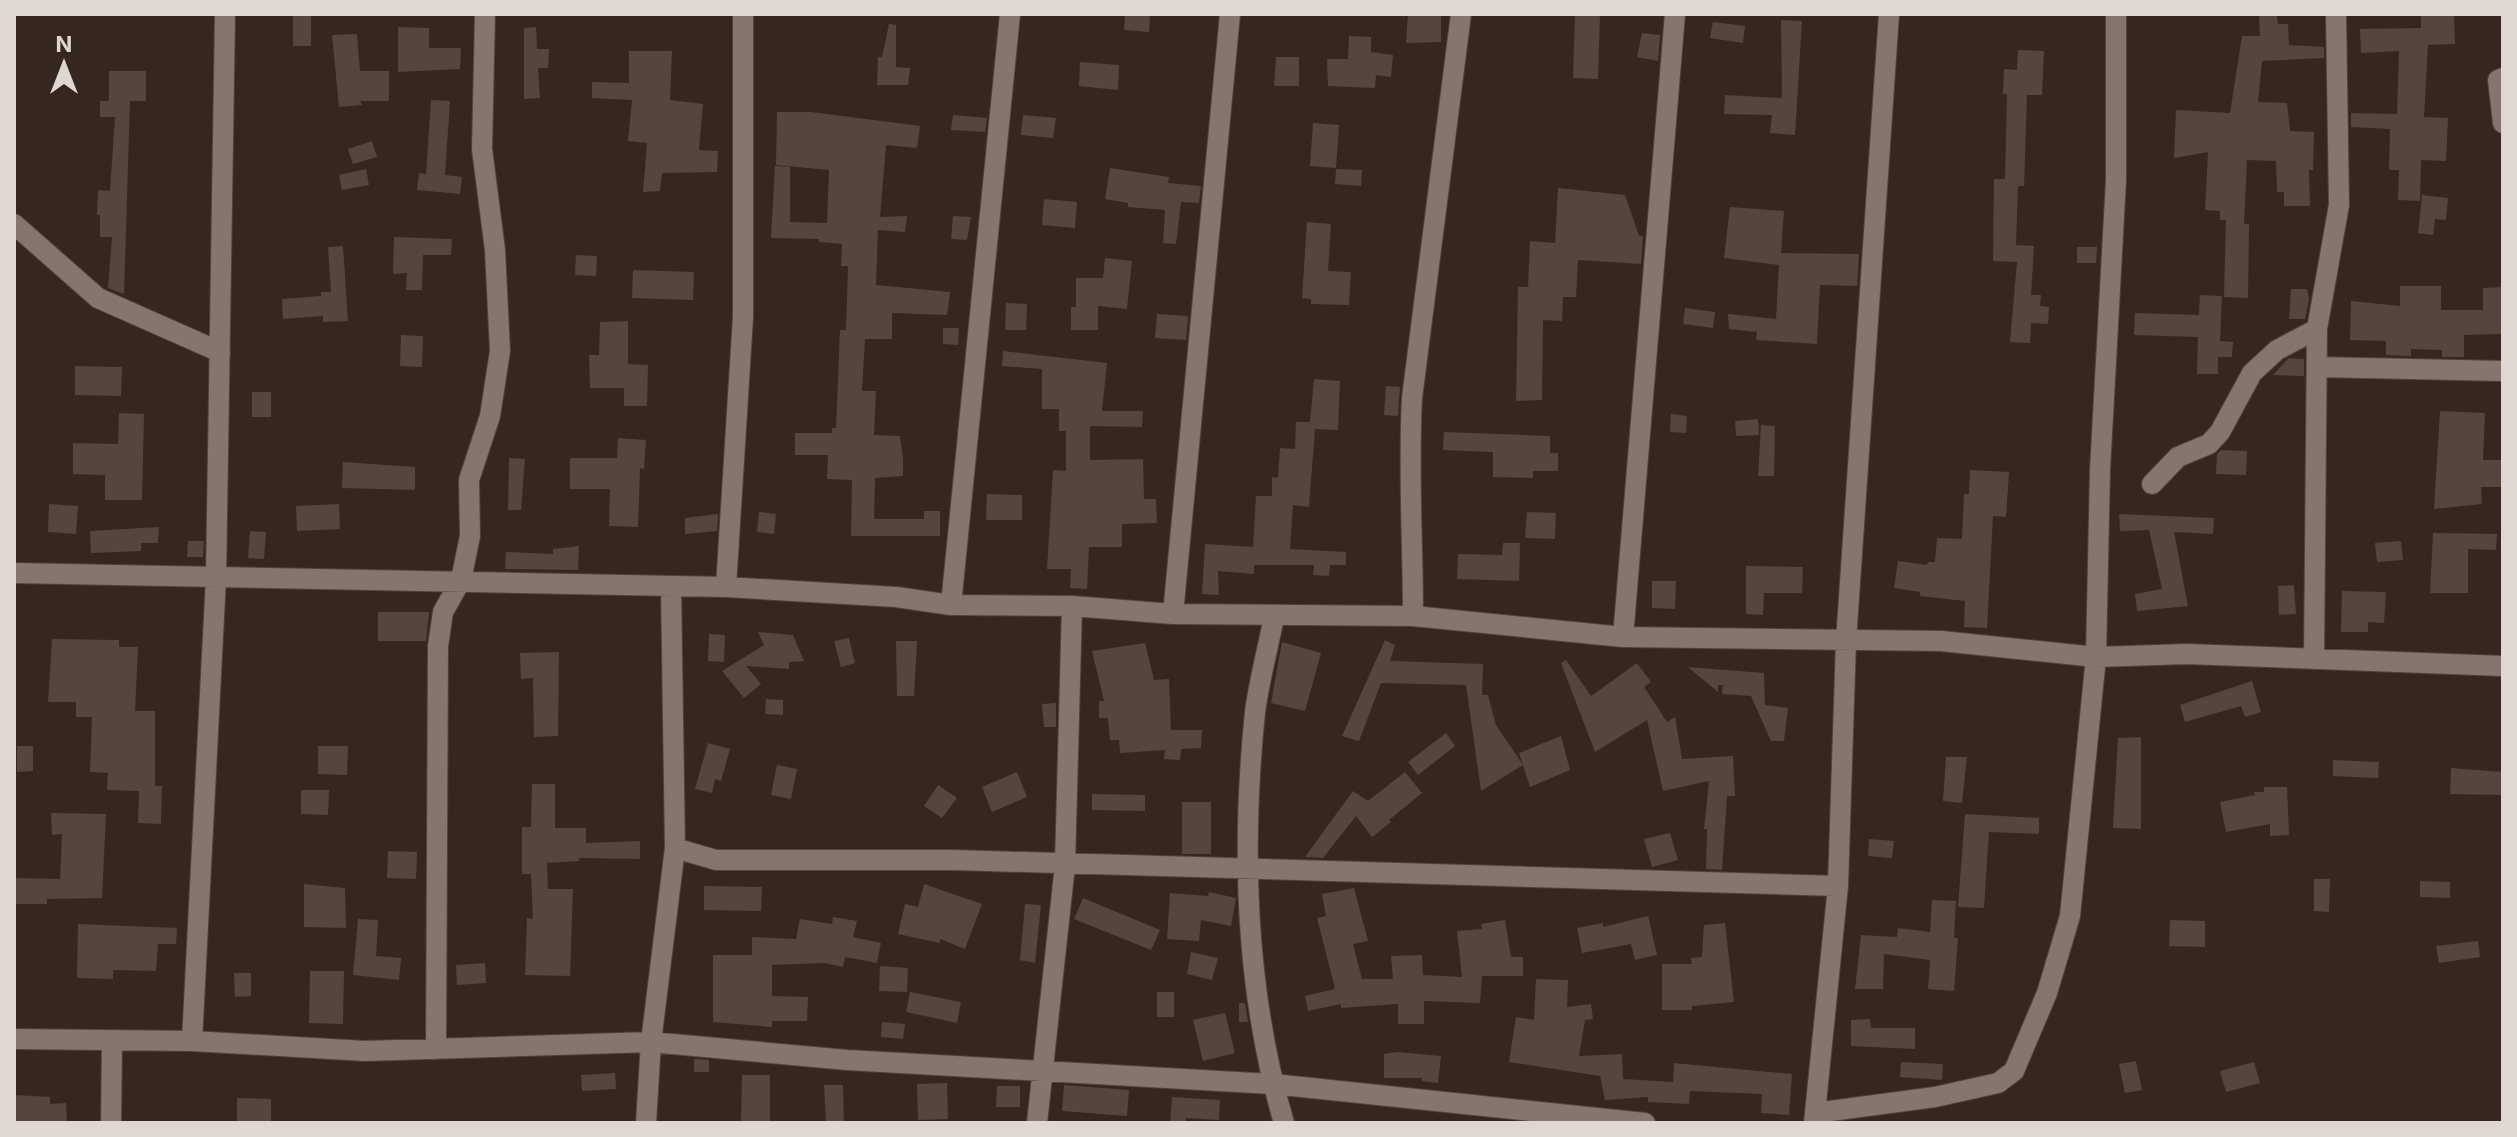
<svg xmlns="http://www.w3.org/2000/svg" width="2517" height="1137" font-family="Inter,sans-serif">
<rect width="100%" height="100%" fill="#35271f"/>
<path fill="#55453d" d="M1125 14H1150L1149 32 1124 30Z
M1408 14H1441V42L1406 43Z
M1575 14H1600L1598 79 1573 78Z
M2421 14H2454L2455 44 2428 45 2424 117 2448 118 2446 161 2421 160 2420 201 2398 200 2399 170H2389L2390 129 2351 127V113L2397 114 2399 51 2361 53 2360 29 2421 28Z
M293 16H311V46H293Z
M2259 16H2277L2278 24H2288L2289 45 2324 47V58L2262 61 2258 102 2287 103 2290 131 2314 132 2313 170H2309L2310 206H2284V192H2277L2276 161 2247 160 2244 224H2249L2248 298 2224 297 2226 220H2220V211L2205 210 2208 152 2174 158 2176 110 2230 113 2242 36H2260Z
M1781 20 1802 21 1795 135 1770 133 1772 115 1724 114 1725 95 1782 98Z
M1713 22 1745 26 1743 43 1710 38Z
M889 24 896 25V67L910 68 908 85H877L878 57H882Z
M398 27 429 28V48H461L460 69 398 72Z
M536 27 537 49H549L548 68H538L540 98 524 99V28Z
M1642 33 1660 35 1658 61 1637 57Z
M357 34 360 71H389V101H360L362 105 339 107 332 35Z
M1349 36 1371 37V52L1393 55 1391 77 1376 75 1375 88 1328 86 1327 59H1348Z
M2018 50 2044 51 2042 95H2027L2024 186H2018L2016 245 2034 246 2031 295H2041L2040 306 2049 307 2048 324 2031 323 2030 343 2010 342 2017 262 1993 261 1994 179H2005L2007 94H2003L2004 69 2017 70Z
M629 51H672L670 100 703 104 699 150 718 151 717 172 662 173 660 191 643 192 647 143 628 141 632 100 592 98V82L629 83Z
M1276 57H1299V86H1274Z
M1080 62 1119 65 1118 90 1079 86Z
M109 71H146V101H130L124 294 108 288 112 237H100V215H97L98 190 110 191 115 117H100V101H109Z
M431 100 450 101 445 175 462 177 460 194 417 190 419 173 426 174Z
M777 112H811L920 126 917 148 886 145 880 217 907 216 905 232 878 230 876 285 950 292 947 315 892 313V339H865L862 391H876L874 435 900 436 903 459V476L875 478 874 519H924V511H940V536H851L852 480 827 479 828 455H795V433H832V428H836L840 330H846L848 266H841L842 244 819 242V239L771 238 775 166 790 167V222L827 223 829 170 776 165Z
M953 115 987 118 985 132 951 130Z
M1023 115 1056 118 1053 138 1021 135Z
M1313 123 1339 125 1336 168 1310 166Z
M372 141 377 157 353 164 348 149Z
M1110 168 1169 177 1168 183 1201 186 1199 203 1181 202 1176 244 1163 243 1165 210 1128 207V203L1105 199Z
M366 169 369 185 342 190 339 175Z
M1336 169 1362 170 1361 186 1335 184Z
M1558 188 1625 195 1639 236H1643L1641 264 1578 260 1576 297H1563L1562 321 1543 320 1542 400 1516 401 1518 287H1528L1530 241 1555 243Z
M2422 195 2448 198 2446 220 2435 219 2433 235 2418 233Z
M1044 199 1077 202 1075 228 1042 225Z
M1730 207 1784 211 1781 253 1859 254 1857 286 1820 285 1817 344 1756 340 1757 332 1729 329 1728 314 1776 319 1779 265 1724 258Z
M953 216 971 217 967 240 951 239Z
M1307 222 1331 224 1328 271 1351 272 1349 305 1311 304V299L1302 298Z
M394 237 452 239 451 255H423L422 290H406L407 273 393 274Z
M343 246 348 321 323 322V316L283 319 282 299 321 296V292H331L328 247Z
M2077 247H2097L2096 263H2077Z
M576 255 597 256 596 276 575 275Z
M1105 258 1132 261 1127 309 1098 306V330H1071V307H1076V278H1103Z
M633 270 694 272 693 300 632 298Z
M2400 286H2441V310H2483V288L2503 287V334L2464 335V357H2442V350L2411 349V356L2386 355V341L2350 340 2351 301 2400 306Z
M2291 289H2307L2309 299 2305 319H2289Z
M2200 295 2222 296 2220 341 2233 342 2232 357H2218V374H2197L2198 337 2134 335 2135 313 2199 315Z
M1006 303 1027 304 1026 330H1005Z
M1685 308 1715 312 1713 328 1683 324Z
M1157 314 1188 316 1186 340 1155 338Z
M628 321V364L648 365 647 406H624V388H590L589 355H599L600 322Z
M943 328H959L958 345 943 344Z
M401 335 423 336 422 367 400 366Z
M1003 351 1107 363 1102 411H1143L1142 427 1090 426V460L1143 459 1144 499H1156L1157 523 1122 524V547H1089L1087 589 1070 588 1071 569H1047L1053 470 1066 471V431H1059V409H1042V369L1002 366Z
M2289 358 2304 359V376L2273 375Z
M75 366 122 367 121 396 75 395Z
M1314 379 1340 381 1338 430 1315 429 1309 507 1293 505 1290 549 1346 552V565H1330L1329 576 1313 575 1314 565H1254V574L1218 571 1219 595 1202 594 1205 544 1253 547 1256 496H1272V477L1278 478 1280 448 1295 449 1296 422H1310Z
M1386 386 1400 387 1398 416 1384 415Z
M252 392H271V417H252Z
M2440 411 2485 413 2483 460H2503V487H2481L2482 504 2434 509Z
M119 413 144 414 142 500H105V475L73 474V443L118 444Z
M1671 414 1687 416 1686 433 1670 432Z
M1758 419 1759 435 1736 436 1735 421Z
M1761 425 1775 426 1774 476H1758Z
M1444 432 1550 436V453H1558V471H1533V478L1493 477V452L1443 450Z
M618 438 646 440 644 469 640 468 638 527 609 526 610 489H570V458H617Z
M2221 450 2247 451 2246 475 2216 474 2217 454Z
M509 458 525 459 521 510H508Z
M343 462 415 467V490L342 488Z
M1970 470 2009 472 2006 517 1993 516 1987 628 1964 627 1965 601 1920 596V592L1894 588 1898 561 1927 565 1928 562H1935L1937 538 1962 539 1964 494H1969Z
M987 494 1022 495V520H986Z
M49 504 78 506 76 534 48 532Z
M339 504 340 529 297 531 296 506Z
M759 512 776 514 774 534 757 532Z
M1527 512 1556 513 1555 539 1525 538Z
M718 514 717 531 685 534V518Z
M2119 514 2214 518 2213 534 2174 532 2188 606 2137 611 2135 594 2162 589 2149 530 2120 531Z
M159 527 158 543H141V551L91 553 90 531Z
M250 531 266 532 264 559 248 558Z
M2433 533 2497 534 2496 550 2468 549V593H2430Z
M188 541H204L203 557H187Z
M2401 541 2403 560 2377 562 2375 543Z
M1503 543H1520L1519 581 1457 579 1458 554 1502 555Z
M579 546 578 570 505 569 506 552 553 554V549Z
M1746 566 1803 567 1802 593H1764L1763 615 1746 614Z
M1652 581H1676L1675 609 1652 608Z
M2294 585 2296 614 2279 615 2278 586Z
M2342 591 2386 592 2384 623 2368 622V632H2341Z
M378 612H429L426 641H378Z
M758 632 793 635 804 661 789 662V669L746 666 761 684 744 698 722 671 764 645Z
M709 634 725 635 724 662 708 661Z
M849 638 855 663 841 667 834 641Z
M52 639 119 640V647H138L135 711H155V786H162L161 824 138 823 139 791 107 790 108 773 90 772 92 717H76V702H48Z
M1385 640 1395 645 1390 661 1483 664 1482 695H1488L1496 725 1523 765 1481 791 1466 685 1381 683 1359 741 1342 736Z
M896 641H917L914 696H897Z
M1282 642 1321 653 1305 711 1271 703Z
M1145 643 1154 680 1169 679 1171 730H1202L1201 748 1181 749 1180 760 1164 759 1165 750 1120 753 1119 740H1110L1108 718H1099V701H1104L1092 651Z
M559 652 558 736 534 737 533 678 521 679 520 653Z
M1566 660 1591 696 1637 663 1651 682 1644 687 1667 722 1675 717 1682 759 1733 756 1735 796H1727L1722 870 1706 869 1707 829H1704L1709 781 1663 791 1647 720 1595 752 1561 663Z
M1688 667 1764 673 1765 705 1788 708 1784 741H1771L1751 696 1722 694 1723 685H1718V692Z
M2252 681 2261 712 2245 717 2241 706 2185 722 2180 705Z
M766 699 783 700V715L765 714Z
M1056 703V727H1044L1042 704Z
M1446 733 1455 746 1418 775 1408 762Z
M1561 736 1570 770 1530 787 1519 753Z
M2141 737V829L2113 828 2118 738Z
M708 743 730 749 721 781 715 779 712 793 695 789Z
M17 746H33V771L17 772Z
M318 746H348L347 775 318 774Z
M1946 757H1967L1962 803 1943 801Z
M2333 760 2379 762 2378 778 2333 776Z
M777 765 797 769 791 799 771 795Z
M2451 768 2503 772V795L2450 794Z
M1017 772 1027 797 992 812 982 787Z
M1405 772 1422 793 1389 820 1391 822 1372 837 1356 816 1323 858 1305 857 1353 791 1368 801Z
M532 784H555V828H586V843L640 841V859L579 858V861L547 863 548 889H573L570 976 525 975 527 918 533 919 531 874H522V827H531Z
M938 785 957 798 942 818 924 806Z
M2264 787H2287L2289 835 2270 836V824L2226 832 2220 802 2255 795 2254 792H2264Z
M301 790H329L328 815 301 814Z
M1092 794 1145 795V811L1092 810Z
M1182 802H1211V854H1182Z
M51 813 106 814 102 898 47 899V904H14V878L60 879 62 834 52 835Z
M1965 814 2039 818V834L1989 832 1984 908 1958 907Z
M1670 833 1678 860 1652 867 1644 839Z
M1869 839 1894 841 1892 858 1868 856Z
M388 851 417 852 416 879 387 878Z
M2314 879H2330L2329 912 2314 911Z
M2420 881 2450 882V898L2420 897Z
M304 884 345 888 346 928 304 927Z
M924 884 982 904 965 949 940 939V943L898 934 905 904 918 907Z
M704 886 762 887 761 911 704 910Z
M1354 888 1368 941 1353 944 1362 979H1393L1391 956 1422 955 1423 975 1462 977 1457 931 1482 929 1481 924 1505 920 1511 957H1523V976H1482L1480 1003 1424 1001V1024H1398V1004L1341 1008V1004L1308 1011 1305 996 1335 989 1317 918 1326 916 1322 894Z
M1209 892 1236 898 1231 926 1201 920 1199 941 1167 939 1170 893 1208 896Z
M1083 898 1160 930 1151 950 1074 919Z
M1932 900 1956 901 1954 938H1958L1954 991 1928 989 1930 960 1884 954 1883 989H1855L1861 935 1897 937 1898 928 1930 932Z
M1025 904 1041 905 1035 963 1020 960Z
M1648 916 1657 955 1635 960 1631 944 1582 953 1577 928 1603 923V927Z
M833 917 857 921 853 937 881 943 877 963 845 957 843 967 824 963 772 965V996L808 997 807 1021H772V1027L713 1022V955H752V937L796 939 800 919 832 924Z
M358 919 378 920 376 956 401 958 399 980 353 975Z
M2170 920 2205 921V947L2169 946Z
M1725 923 1734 1002 1692 1006V1010H1662V964H1692L1691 958 1702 957 1704 925Z
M78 924 177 928 176 944H158L156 971 113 970V979L77 978Z
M2478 941 2480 957 2439 963 2436 946Z
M1191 952 1218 958 1212 980 1187 974Z
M485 963 486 983 457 985 456 965Z
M880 966 908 968 907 992 879 991Z
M310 971H344L343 1024 309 1023Z
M234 973H251V996L235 997Z
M1536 979 1568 980 1567 1007 1591 1004 1593 1019 1585 1020 1579 1056 1622 1054 1623 1079 1673 1082 1674 1063 1792 1074 1789 1115 1761 1113 1762 1094 1690 1091 1689 1104 1648 1102V1097L1605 1100 1600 1076 1509 1062 1516 1017 1534 1020Z
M910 992 961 1002 957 1023 906 1012Z
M1157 992H1174V1017H1157Z
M1239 1003H1245L1248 1022H1239Z
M1225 1013 1235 1053 1203 1061 1193 1020Z
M1870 1019 1871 1028H1915V1049L1851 1046V1020Z
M882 1022 905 1024 903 1039 881 1037Z
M1397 1052 1441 1056 1438 1083 1422 1081V1078H1384V1054Z
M694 1059 709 1060V1072H694Z
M2136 1061 2142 1090 2125 1093 2119 1064Z
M1901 1062 1943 1064 1942 1080 1900 1077Z
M2254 1062 2260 1083 2226 1092 2220 1071Z
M615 1073 616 1089 582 1091 581 1075Z
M742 1075H770V1123H741Z
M947 1083 948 1119 918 1120 917 1084Z
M824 1085H843L844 1123H826Z
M1064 1085 1129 1090 1127 1116 1062 1111Z
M997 1086H1020V1107H996Z
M14 1095 50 1097V1104L66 1103 67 1123H14Z
M1172 1097 1220 1100 1219 1120 1186 1118 1185 1123H1170Z
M237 1098 271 1099V1123H237Z"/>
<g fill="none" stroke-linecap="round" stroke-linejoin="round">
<defs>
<path id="street" d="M2503 78 2498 80 2503 123
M14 224 98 298 220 352
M2317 367 2503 371
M2152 484 2178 457 2209 444 2220 432 2252 373 2277 350 2317 329 2339 205 2336 14
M14 573 726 587 896 597 951 605 1072 606 1173 614 1413 616 1623 637 1941 641 2096 657 2187 654 2503 666
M726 587 743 317V14
M951 605 1010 14
M1173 614 1230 14
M1413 616C1413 543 1408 471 1412 398L1461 14
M1274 617C1268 648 1259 681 1255 712 1241 850 1245 990 1284 1123
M1623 637 1675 14
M2314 659 2317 329
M675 848 716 860H954L1838 886
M14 1039 192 1041 365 1051 651 1042 847 1060 1273 1084 1645 1123
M192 1041 216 578 225 14
M436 1049 438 646 443 612 461 580 470 536 469 480 490 416 500 351 495 250 482 149 485 14
M1815 1113 1935 1097 1998 1083 2014 1071 2047 993 2070 916 2096 657 2100 470 2116 180V14
M111 1123 112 1040
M646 1123 651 1042 675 848 671 586
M1037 1123 1065 865 1072 606
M1814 1123 1838 886 1846 641 1889 14"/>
</defs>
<use href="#street" stroke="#4f433d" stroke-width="22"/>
<use href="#street" stroke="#86756c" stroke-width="20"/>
</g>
<rect width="2517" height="1137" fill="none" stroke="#e1d7d2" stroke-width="32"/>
<g transform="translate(64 64)" stroke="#35271f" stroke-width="6" paint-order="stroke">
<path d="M0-6L14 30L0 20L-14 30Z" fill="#e1d7d2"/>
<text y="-12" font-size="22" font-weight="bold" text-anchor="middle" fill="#e1d7d2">N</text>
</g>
</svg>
